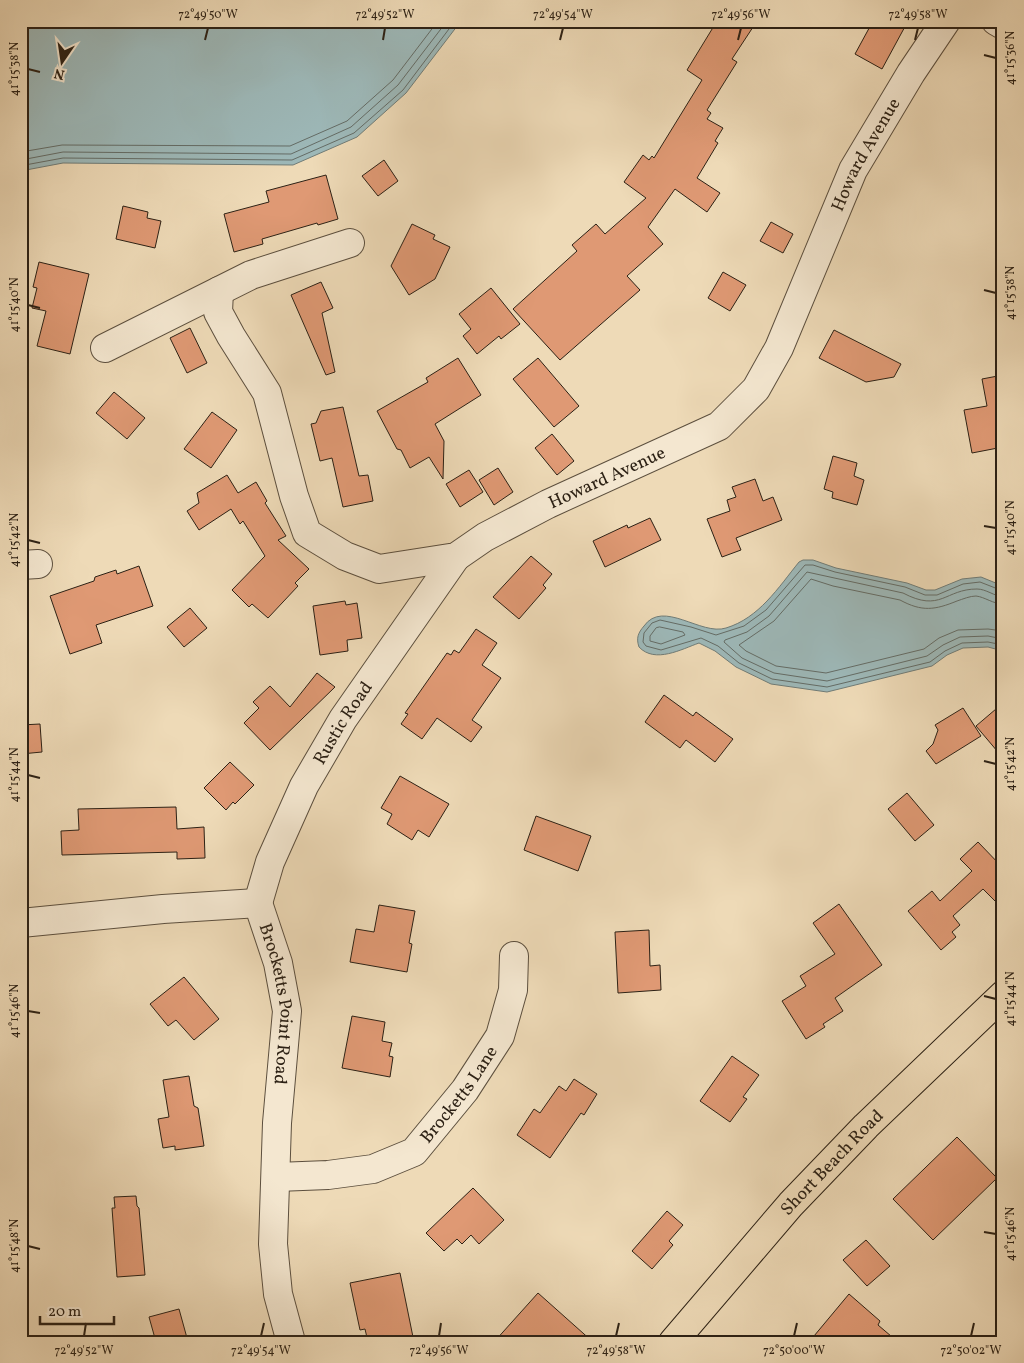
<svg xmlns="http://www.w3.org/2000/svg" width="1024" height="1363" font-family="Vollkorn,serif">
<rect width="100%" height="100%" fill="#eedab7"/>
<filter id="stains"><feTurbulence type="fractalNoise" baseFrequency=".004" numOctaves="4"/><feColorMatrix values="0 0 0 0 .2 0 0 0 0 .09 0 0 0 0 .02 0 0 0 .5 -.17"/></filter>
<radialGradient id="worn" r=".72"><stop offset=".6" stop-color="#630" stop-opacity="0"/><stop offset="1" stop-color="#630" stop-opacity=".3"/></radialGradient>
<path fill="#9db8b8" stroke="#707c77" d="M21 21H461L406 93 357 137 293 165 63 163 26 170 21 174Z
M803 560H813L836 568 907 583 926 590H935L962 579 981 577 1003 586V651L988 647 963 648 947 655 932 666 827 692 771 684 736 667 715 651 699 643C682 649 655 664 639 647 636 638 638 633 644 626 663 599 701 636 726 628 759 618 778 588 799 562Z"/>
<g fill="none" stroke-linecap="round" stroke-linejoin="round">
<path stroke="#646c66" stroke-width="1" d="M21 152 62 145 290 146 347 121 393 80 438 21
M21 160 63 152 291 154 351 127 398 85 447 21
M21 168 25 165 63 158 292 160 354 133 403 90 455 21
M1003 591 980 582 963 584 937 595H925L905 587 835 572 813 565H805L766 610 744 626 716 635 691 627 660 620 652 623 644 633 643 642 646 646 661 650 701 638 718 646 739 663 772 679 827 687 930 662 945 651 962 643 988 642 1003 645
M1003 597C994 596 986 589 977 589 945 589 941 613 903 593L807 572 769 616 747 632 725 640 724 642 742 658 774 673 827 681 927 656 943 645 960 637 988 636 1003 639
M1003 604C993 604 985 597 976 596 970 596 963 599 957 601 935 610 922 612 900 600L833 586 811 579 774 621 739 645 746 651 776 666 826 673 924 649 939 638 958 630 988 629 1003 631
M660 627 683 632 685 635 661 644 650 641V636L656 628Z"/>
</g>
<path fill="#df9974" stroke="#2c2115" d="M717 21H757L732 59 737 62 707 110 711 113 707 119 723 128 715 141 718 143 697 178 720 193 707 212 675 189 648 227 663 244 627 276 640 290 560 360 513 309 577 251 572 245 596 224 605 234 646 198 624 182 643 155 649 160 652 156 654 158 702 80 687 70Z
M873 21H908L882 69 855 54Z
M384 160 398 181 378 196 362 176Z
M326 175 338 219 318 225 317 223 262 239 263 244 234 252 224 214 269 202 266 191Z
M123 206 148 212 147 218 161 221 155 248 116 239Z
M771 222 793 234 783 253 760 241Z
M412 224 435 235 433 239 450 247 435 279 409 295 391 266Z
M39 262 89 274 70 354 37 346 46 311 32 308 37 288 33 287Z
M723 272 746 285 730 311 708 298Z
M321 282 333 308 322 313 335 372 326 375 291 295Z
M491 288 520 324 501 339 499 336 477 354 463 336 471 329 459 314Z
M190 328 207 363 187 373 170 338Z
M834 330 901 364 894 377 866 382 819 358Z
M458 358 481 395 435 424 444 441 443 479 429 457 410 468 401 450 397 449 377 411 428 382 426 378Z
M538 358 579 406 554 427 513 379Z
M1003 375V447L972 453 964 410 987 406 982 379Z
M114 392 145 418 127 439 96 413Z
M343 407 359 476 368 475 373 501 343 507 332 458 320 461 311 424 316 423 321 411Z
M212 412 237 430 211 468 184 449Z
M552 434 574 461 557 475 535 448Z
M833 456 857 463 854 476 864 480 857 505 832 498 833 492 824 489Z
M498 468 513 492 494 505 479 480Z
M469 470 483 492 460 507 446 484Z
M227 475 238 493 256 482 267 501 265 503 286 536 278 540 309 569 295 583 298 586 268 618 252 604 249 607 232 590 265 556 243 521 240 524 231 509 199 530 187 511 199 503 197 493Z
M755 479 763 501 773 497 782 520 736 538 741 550 722 557 707 519 730 511 727 500 736 497 732 487Z
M650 518 661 540 605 567 593 541 627 525 628 528Z
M531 556 552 574 543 585 546 588 519 619 493 597Z
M139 566 153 606 96 625 102 643 70 654 50 596 94 581 95 577 116 570 117 574Z
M345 601 346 605 357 603 362 638 347 640 348 651 320 655 313 606Z
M190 608 207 628 184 647 167 627Z
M476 629 497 643 482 665 501 678 472 720 482 727 471 742 437 718 422 739 401 724 408 714 405 713 447 653 451 655 454 650 459 653Z
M317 673 335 687 270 750 244 723 259 708 253 702 270 686 290 707Z
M664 695 693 716 696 712 733 739 715 762 686 740 680 748 645 722Z
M1003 703V758L976 726Z
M963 708 981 736 936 764 926 751 933 744 938 730 935 725Z
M40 724 42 752 21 754V725Z
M230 762 254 785 235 804 233 802 226 810 204 788Z
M400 776 449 804 429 837 418 830 412 840 387 824 392 814 381 808Z
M907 793 934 825 915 841 888 809Z
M176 807 177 829 204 827 205 858 177 859V852L62 855 61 831 79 830 78 809Z
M536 816 591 836 578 871 524 850Z
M978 842 1003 868V909L983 889 953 916 960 925 952 932 956 937 941 950 908 911 932 891 940 901 972 871 960 859Z
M839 904 882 965 835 998 843 1011 823 1024 825 1027 806 1039 782 1001 806 986 800 976 835 954 813 923Z
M379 905 415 911 409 943 412 944 407 972 350 962 356 929 374 932Z
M649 930 650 966 660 965 661 990 618 993 615 932Z
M184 977 219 1019 194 1040 176 1020 168 1026 150 1004Z
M352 1016 385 1022 382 1041 392 1043 389 1056 393 1057 390 1077 342 1068Z
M732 1056 759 1075 743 1097 747 1099 730 1122 700 1101Z
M189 1076 194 1106 198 1108 204 1146 175 1150V1146L163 1148 158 1119 169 1117 163 1080Z
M574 1079 597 1094 584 1115 581 1113 550 1158 517 1135 534 1109 540 1113 559 1086 566 1091Z
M957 1137 997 1178 933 1240 893 1199Z
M473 1188 504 1220 479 1244 471 1235 462 1244 457 1239 444 1251 426 1233Z
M136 1196 137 1206 139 1208 145 1275 117 1277 112 1208H115L114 1197Z
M667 1211 683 1225 669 1241 673 1245 652 1269 632 1251Z
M866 1240 890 1266 867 1286 843 1260Z
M400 1273 414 1342H368L365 1329 360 1330 350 1283Z
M538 1293 593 1342H494Z
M849 1294 880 1321 878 1325 898 1342H809Z
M179 1309 187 1338 176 1342H156L149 1317Z"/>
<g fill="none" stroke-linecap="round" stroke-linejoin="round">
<defs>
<g id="minor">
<path d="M996 21 1003 25"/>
<path id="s1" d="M219 291 218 312 231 336 267 393 294 496 307 533 345 556 379 569 456 557 485 537 548 504 719 426 756 389 779 348 853 170 911 73 946 21"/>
<path d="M105 348 251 275 350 243"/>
<path d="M21 565 38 564"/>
<path id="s2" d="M258 903 278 963 287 1011 277 1123 273 1244 278 1294 291 1342"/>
<path id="s3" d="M258 903 270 862 304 786 343 719 456 557"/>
<path d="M21 923 163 909 258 903"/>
<path id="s4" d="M277 1177 328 1175 373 1169 414 1152 465 1090 500 1036 513 990 514 956"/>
</g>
<g id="major">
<path id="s5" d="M673 1342 791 1204 866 1126 1003 995"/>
</g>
</defs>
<use href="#minor" stroke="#5c4f3e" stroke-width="30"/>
<use href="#major" stroke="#2c2115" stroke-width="30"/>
<use href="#minor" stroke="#f4e7d0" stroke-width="28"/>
<use href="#major" stroke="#eedab7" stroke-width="28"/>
</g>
<path fill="none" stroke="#2c2115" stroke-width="2" d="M205 40 208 28M383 40 385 28M560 40 563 28M738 40 741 28M915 40 918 28M984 55 996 58M28 69 40 72M984 290 996 293M28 305 40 308M984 526 996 528M28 540 40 543M984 761 996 764M28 775 40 778M984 996 996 999M28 1011 40 1013M984 1232 996 1234M28 1246 40 1249M84 1336 86 1323M261 1336 264 1323M439 1336 441 1323M616 1336 619 1323M794 1336 797 1323M971 1336 974 1323"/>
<g text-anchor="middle" stroke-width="4" stroke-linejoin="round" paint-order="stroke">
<g font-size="18" fill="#2c2115" stroke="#f4e7d0">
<text dy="6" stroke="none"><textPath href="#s1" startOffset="1026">Howard Avenue</textPath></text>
<text dy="6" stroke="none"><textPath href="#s1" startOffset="591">Howard Avenue</textPath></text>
<text dy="6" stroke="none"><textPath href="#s3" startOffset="200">Rustic Road</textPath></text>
<text dy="6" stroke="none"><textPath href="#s2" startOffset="104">Brocketts Point Road</textPath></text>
<text dy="6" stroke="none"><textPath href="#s4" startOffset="214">Brocketts Lane</textPath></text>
<text dy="6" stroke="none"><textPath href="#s5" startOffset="240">Short Beach Road</textPath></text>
</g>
</g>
<rect width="1024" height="1363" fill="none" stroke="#eedab7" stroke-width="55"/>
<g transform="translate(62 62) rotate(193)" stroke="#f4e7d0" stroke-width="4" paint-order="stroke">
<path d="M0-4L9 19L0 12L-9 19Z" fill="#2c2115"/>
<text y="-8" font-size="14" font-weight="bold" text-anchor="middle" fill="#2c2115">N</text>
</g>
<path d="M40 1316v8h74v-8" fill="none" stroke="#2c2115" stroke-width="2.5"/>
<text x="48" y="1316" font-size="15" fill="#2c2115" stroke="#f4e7d0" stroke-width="4" paint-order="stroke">20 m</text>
<rect x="28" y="28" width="968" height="1308" fill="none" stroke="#2c2115" stroke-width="2"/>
<g font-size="12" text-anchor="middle" fill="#2c2115">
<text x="208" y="18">72°49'50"W</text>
<text x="385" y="18">72°49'52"W</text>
<text x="563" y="18">72°49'54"W</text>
<text x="741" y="18">72°49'56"W</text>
<text x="918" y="18">72°49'58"W</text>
<text transform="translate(1010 58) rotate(-90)" y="4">41°15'36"N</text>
<text transform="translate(14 69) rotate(-90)" y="4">41°15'38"N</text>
<text transform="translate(1010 293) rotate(-90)" y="4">41°15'38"N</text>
<text transform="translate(14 305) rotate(-90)" y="4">41°15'40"N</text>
<text transform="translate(1010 528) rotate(-90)" y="4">41°15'40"N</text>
<text transform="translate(14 540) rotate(-90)" y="4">41°15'42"N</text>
<text transform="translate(1010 764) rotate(-90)" y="4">41°15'42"N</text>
<text transform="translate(14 775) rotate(-90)" y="4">41°15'44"N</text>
<text transform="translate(1010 999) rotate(-90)" y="4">41°15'44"N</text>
<text transform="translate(14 1011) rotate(-90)" y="4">41°15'46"N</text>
<text transform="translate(1010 1234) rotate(-90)" y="4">41°15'46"N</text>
<text transform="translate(14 1246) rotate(-90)" y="4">41°15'48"N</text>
<text x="84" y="1354">72°49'52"W</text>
<text x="261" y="1354">72°49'54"W</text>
<text x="439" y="1354">72°49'56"W</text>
<text x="616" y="1354">72°49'58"W</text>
<text x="794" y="1354">72°50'00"W</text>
<text x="971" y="1354">72°50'02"W</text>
</g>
<rect width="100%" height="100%" filter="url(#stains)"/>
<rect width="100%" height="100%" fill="url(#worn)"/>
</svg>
